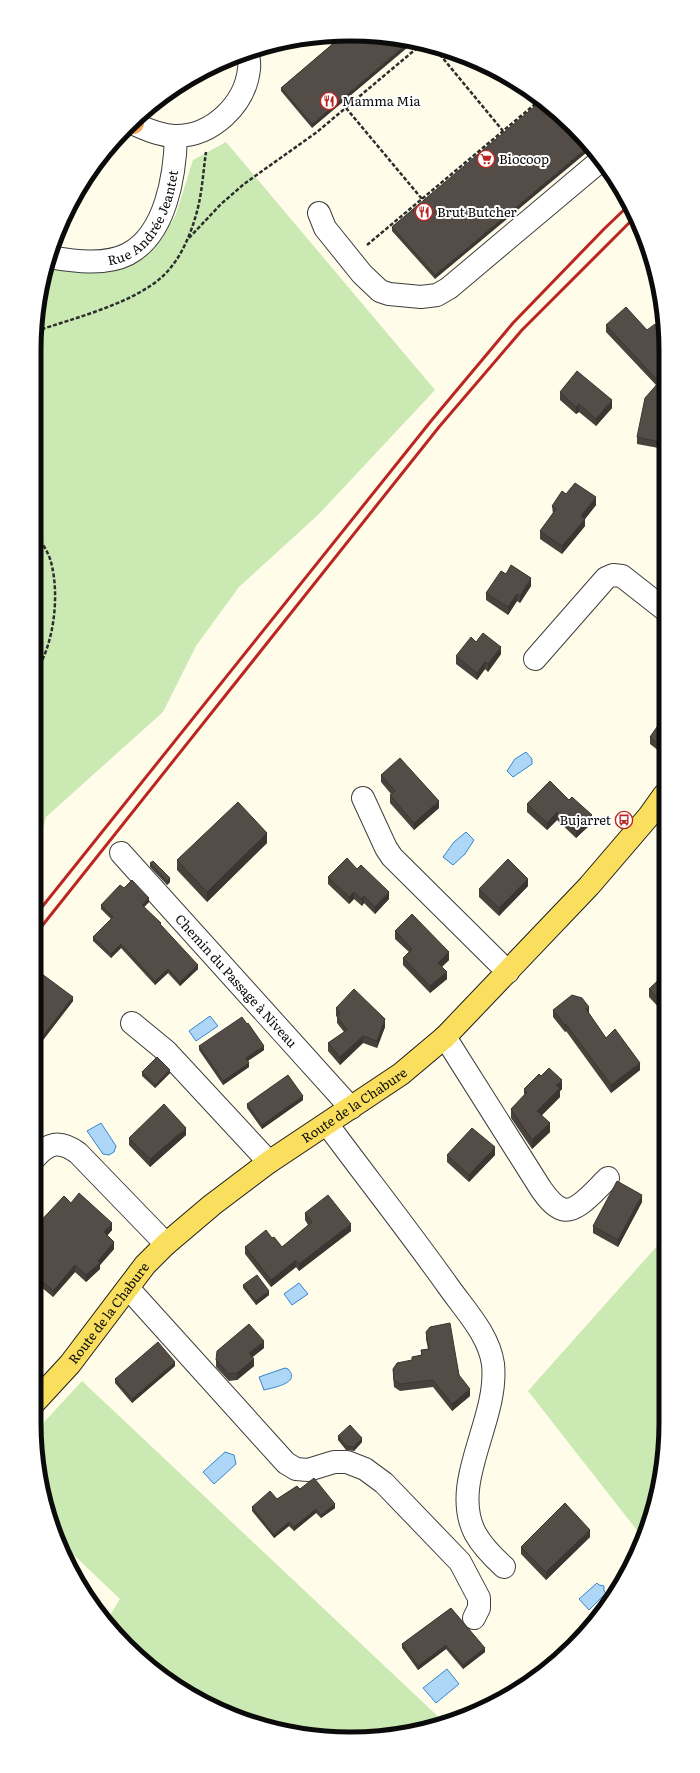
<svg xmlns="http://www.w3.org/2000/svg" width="700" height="1773" font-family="Literata,serif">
<rect width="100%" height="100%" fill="#fffce9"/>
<path fill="#cbe9b3" d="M226 142 435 390 318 515 239 587 196 646 163 712 46 817 34 863V350L45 268 46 266 143 256 162 239 176 214 193 160Z
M666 1236V1423L655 1505 643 1538 528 1391Z
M82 1381 445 1723 412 1733 309 1736 249 1722 192 1697 112 1631 106 1622 120 1599 57 1539 51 1525 35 1432Z"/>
<path fill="#aed6f6" stroke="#3486ce" d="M526 752 532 759V764L513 777 507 771 515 759Z
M466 832 474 840 465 854 453 865 443 857 454 842Z
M210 1016 218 1026 196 1041 189 1031Z
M101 1123 116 1146 114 1152 109 1155 103 1154 87 1131Z
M299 1283 308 1294 292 1305 284 1294Z
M285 1368 288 1369C302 1383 272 1388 264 1390L259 1377Z
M225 1452 234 1455 236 1464 214 1484 203 1472Z
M597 1583 599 1585 604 1586V1591L606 1593 589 1610 579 1599Z
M447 1669 459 1684 436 1703 423 1688Z"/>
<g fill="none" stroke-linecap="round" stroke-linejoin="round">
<defs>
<g id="minor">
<path d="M132 123C145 129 161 136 176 136 212 136 245 105 249 69 250 64 248 57 248 51"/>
<path d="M319 213 325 228 362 274 380 291 389 294 421 297 437 295 449 288 600 161"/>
<path id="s1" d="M49 257C74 261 105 266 128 254 166 234 175 175 176 136"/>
<path d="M535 659 606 578 613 575 622 576 664 609"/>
<path d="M363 798 386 848 392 857 508 972"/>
<path id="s2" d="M121 853 351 1108"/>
<path d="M132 1023 166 1051 269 1162"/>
<path d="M445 1037 541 1189C546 1196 553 1206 562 1209 577 1214 597 1188 608 1178"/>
<path d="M327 1124C367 1178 409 1231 448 1286 465 1310 489 1335 493 1364 499 1420 449 1482 475 1533 482 1546 493 1557 504 1567"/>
<path d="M34 1159C48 1143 59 1139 78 1153L166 1244"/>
<path d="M128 1288 286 1463 296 1469 308 1470 334 1462H347L365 1469 384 1483 460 1562 479 1598V1608L474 1618"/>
</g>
<g id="major">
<path id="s3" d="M34 1403 70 1364 145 1265 166 1244 212 1205 269 1162 401 1074 445 1037 589 886 649 816 664 795"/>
</g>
<path id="highway" d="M132 123H133"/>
</defs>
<use href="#minor" stroke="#3e3e3e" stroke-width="24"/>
<use href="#major" stroke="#1c1c1c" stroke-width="24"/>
<use href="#highway" stroke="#1c1c1c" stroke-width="24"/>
<path stroke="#2d2d2d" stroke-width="2.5" stroke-dasharray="4 2" stroke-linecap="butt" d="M432 45 503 131
M346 108 422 199
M189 238 221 204 244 184 317 132 423 43
M367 245 540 100
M36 331C75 318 134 303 163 276 180 260 190 236 196 215 202 195 203 173 206 152
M34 530C40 540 48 551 51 562 60 596 54 646 34 675"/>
<use href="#minor" stroke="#fff" stroke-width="22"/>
<use href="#major" stroke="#fadf5e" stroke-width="22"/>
<use href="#highway" stroke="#f6a750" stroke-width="22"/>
<path stroke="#bb2623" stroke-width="3" d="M34 917 431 421 513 323 604 229 628 206
M34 936 439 427 522 330 635 217"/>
</g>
<path fill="#48423d" d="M342 36 312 128 281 91V88Z
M541 101 435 279 392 231V227Z
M606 325 647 330 663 333 664 449 637 444V437L656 385 606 332Z
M560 392 612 408 596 426 579 412 576 414 560 400Z
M664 454V481H661V474L663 468H662V461Z
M566 494 596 505 585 519V526L562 554 540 539V531L553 514 552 506Z
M506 574 531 586 520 603 517 601 508 615 486 600V593Z
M476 642 501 654 488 672 485 669 477 680 456 664V656Z
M664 717V755L650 744V737Z
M381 775 439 808 414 830 390 803V795L391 794 381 782Z
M527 804 592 823 576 838 557 820 547 830 527 812Z
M267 843 207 902 177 870V860Z
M150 863 170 882 167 885 150 867Z
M328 877 389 899 375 914 364 903 362 906 354 899 349 904 328 884Z
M528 886 499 916 479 897V889Z
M124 888 149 902 144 907 161 925 198 969 180 986 168 973 155 985 121 948 111 958 93 941V937L111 919 101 909V905Z
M395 931 449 960 442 967 447 979 430 993 403 965V958L409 952 395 939Z
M665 974V1014L649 997V989Z
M34 984 73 1001 43 1040 34 1033Z
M336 1008 385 1027 377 1048 363 1043 340 1065 328 1051V1043L344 1032 337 1023V1017L336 1016Z
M553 1010 589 1013 606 1038 640 1070 611 1093 566 1031 565 1032 553 1017Z
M199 1046 264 1050 248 1061 249 1067 223 1085 199 1050Z
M142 1072 170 1073 155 1088 142 1076Z
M541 1076 562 1089 560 1091V1097L542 1115 550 1132 532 1149 511 1118V1109L524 1096V1089Z
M303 1100 262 1129 247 1108V1104Z
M186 1135 150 1167 129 1145V1138Z
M447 1155H495L469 1182 447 1162Z
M642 1202 618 1247 593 1233V1226Z
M71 1203 112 1230 107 1236 114 1249 100 1265V1269L86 1282 75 1272 53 1297 34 1281V1228Z
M305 1213 351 1231 299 1271 296 1267 271 1287 245 1254V1247L272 1238 282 1247 308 1225 305 1220Z
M243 1285 269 1295 256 1305 243 1288Z
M426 1332 459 1375 470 1396 452 1411 433 1387 400 1391 394 1387 393 1376V1369L412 1360V1357L421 1355V1350L428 1349 426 1339Z
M264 1348 252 1357 254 1366 237 1380 229 1381 216 1367V1360Z
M175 1366 132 1403 115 1383V1379Z
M338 1436 362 1442 354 1451 346 1450 338 1440Z
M300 1489 335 1508 321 1518 316 1513 294 1531 289 1526 274 1538 252 1511V1507L277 1499Z
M590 1537 546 1580 521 1554V1547Z
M451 1608 485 1652 463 1669 446 1649 418 1670 402 1648V1644Z"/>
<path fill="#3b3632" d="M410 41 414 42 312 128V124Z
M590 145 592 148 435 279V275Z
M612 400V408L596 426V419Z
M579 404V412L576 414V407Z
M596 497V505L585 519V526L562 554V546L581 516Z
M531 578V586L520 603V596Z
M42 583V619L35 644 34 647V633Z
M517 594V601L508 615V607Z
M501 647V654L488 672V664Z
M485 662V669L477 680V673Z
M439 801V808L414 830V823Z
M557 812V820L547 830V823Z
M592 815V823L576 838V831Z
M267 833V843L207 902V892Z
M170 878V882L167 885V881Z
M528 879V886L499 916V908Z
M354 892V899L349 904V897Z
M389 892V899L375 914V907Z
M364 896V903L362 906V899Z
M149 898V902L142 909V905Z
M121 944V948L111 958V954Z
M449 952V960L438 970V963Z
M198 965V969L180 986V982Z
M168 969V973L155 985V981Z
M447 972V979L430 993V986Z
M73 997V1001L43 1040V1036Z
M589 1007V1014L586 1009Z
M385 1019V1027L377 1048V1041Z
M566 1024V1031L565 1032V1025Z
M363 1036V1043L340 1065V1057Z
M264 1046V1050L246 1062V1058Z
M249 1063V1067L223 1085V1081Z
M640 1063V1070L611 1093V1085Z
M170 1070V1073L155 1088V1085Z
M562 1080V1089L560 1091V1097L537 1120V1111L556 1085Z
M303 1096V1100L262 1129V1125Z
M550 1123V1132L532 1149V1140Z
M186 1128V1135L150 1167V1159Z
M495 1147V1155L469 1182V1175Z
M642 1195V1202L618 1247V1240Z
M112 1223V1230L104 1239V1232Z
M351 1224V1231L299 1271V1264Z
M114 1242V1249L100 1265V1269L86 1282V1275L98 1261Z
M296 1260V1267L271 1287V1280Z
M75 1265V1272L53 1297V1291Z
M269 1291V1295L256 1305V1301Z
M264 1341V1348L249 1360V1353Z
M254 1359V1366L237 1380V1373Z
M175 1362V1366L132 1403V1399Z
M470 1389V1396L452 1411V1404Z
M362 1438V1442L354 1451V1447Z
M335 1504V1508L321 1518V1515Z
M316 1509V1513L294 1531V1527Z
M289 1522V1526L274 1538V1535Z
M590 1530V1537L546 1580V1572Z
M446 1645V1649L418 1670V1666Z
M485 1648V1652L463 1669V1665Z"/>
<path fill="#544d47" stroke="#3b3632" d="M371 35 410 41 312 124 281 88 342 36Z
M541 101 588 142 590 145 435 275 392 227Z
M626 307 647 330 655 324 663 333 664 443 637 437 645 398 659 382 606 325Z
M577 371 612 400 596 419 579 404 576 407 560 392Z
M664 454V461H662Z
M664 464V475L661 474Z
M575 483 596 497 581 516 585 519 562 546 540 531 556 509 552 506 562 491 566 494Z
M34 549 38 560 42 583V605L35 631 34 633Z
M511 565 531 578 520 596 517 594 508 607 486 593 501 571 506 574Z
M483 633 501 647 488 664 485 662 477 673 456 656 471 637 476 642Z
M664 717V748L650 737Z
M400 758 439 801 414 823 390 795 395 791 381 775Z
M550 781 569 800 572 797 592 815 576 831 557 812 547 823 527 804Z
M238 802 267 833 207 892 177 860Z
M347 858 357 869 361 865 389 892 375 907 364 896 362 899 354 892 349 897 328 877Z
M508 859 528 879 499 908 479 889Z
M153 861 170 878 167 881 150 863Z
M132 880 149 898 142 905 161 923 160 924 198 965 180 982 168 969 155 981 121 944 111 954 93 937 113 917 101 905 120 885 124 888Z
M412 914 449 952 438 963 447 972 430 986 403 958 412 949 395 931Z
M42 974 73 997 43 1036 34 1029V1000L36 998 34 996V984Z
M665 974V1006L649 989Z
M354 989 385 1019 377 1041 363 1036 340 1057 328 1043 347 1030 337 1016 340 1013 336 1008Z
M572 995 582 998 589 1007 586 1009 606 1038 615 1029 640 1063 611 1085 566 1024 565 1025 553 1010Z
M242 1017 247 1024 248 1023 264 1046 246 1058 249 1063 223 1081 199 1046Z
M157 1057 170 1070 155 1085 142 1072Z
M549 1068 562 1080 556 1085 560 1088 537 1111 550 1123 532 1140 511 1109 527 1092 524 1089 539 1074 541 1076Z
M288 1075 303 1096 262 1125 247 1104Z
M164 1104 186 1128 150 1159 129 1138Z
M472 1128 495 1147 469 1175 447 1155Z
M617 1181 642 1195 618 1240 593 1226Z
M79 1193 112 1223 104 1232 114 1242 98 1261 100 1263 86 1275 75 1265 53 1291 34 1274V1228L64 1196 71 1203Z
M328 1195 351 1224 299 1264 296 1260 271 1280 245 1247 266 1230 272 1238 274 1237 282 1247 312 1222 305 1213Z
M257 1275 269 1291 256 1301 243 1285Z
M450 1323 459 1375 470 1389 452 1404 433 1380 400 1384 394 1380 393 1369 397 1363 412 1360V1357L422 1355 421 1350 429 1349 426 1332 430 1327Z
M249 1324 264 1341 249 1353 254 1359 237 1373 229 1374 216 1360 217 1351Z
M158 1342 175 1362 132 1399 115 1379Z
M350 1425 362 1438 354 1447 346 1446 338 1436Z
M314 1478 335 1504 321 1515 316 1509 294 1527 289 1522 274 1535 252 1507 270 1491 277 1499 297 1486 300 1489Z
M565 1503 590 1530 546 1572 521 1547Z
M451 1608 485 1648 463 1665 446 1645 418 1666 402 1644Z"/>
<defs>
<symbol id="restaurant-ring" viewBox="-11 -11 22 22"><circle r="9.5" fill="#fff" stroke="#bb2623" stroke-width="1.5"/><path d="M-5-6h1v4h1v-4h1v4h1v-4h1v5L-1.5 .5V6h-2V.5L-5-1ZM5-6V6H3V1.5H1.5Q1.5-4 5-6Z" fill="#bb2623"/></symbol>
<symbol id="supermarket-ring" viewBox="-11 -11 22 22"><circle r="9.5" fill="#fff" stroke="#bb2623" stroke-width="1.5"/><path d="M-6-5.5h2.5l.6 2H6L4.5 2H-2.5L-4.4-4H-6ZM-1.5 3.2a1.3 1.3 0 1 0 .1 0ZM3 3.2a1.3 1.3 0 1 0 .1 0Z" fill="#bb2623"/></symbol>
<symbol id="bus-ring" viewBox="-11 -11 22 22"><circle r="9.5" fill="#fff" stroke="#bb2623" stroke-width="1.5"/><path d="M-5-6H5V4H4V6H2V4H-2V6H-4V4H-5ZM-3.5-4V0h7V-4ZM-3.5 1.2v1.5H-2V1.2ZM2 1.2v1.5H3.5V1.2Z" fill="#bb2623"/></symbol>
</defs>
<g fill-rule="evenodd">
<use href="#restaurant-ring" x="319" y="91" width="20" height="20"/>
<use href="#supermarket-ring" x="476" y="149" width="20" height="20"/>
<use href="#restaurant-ring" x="414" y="202" width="20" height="20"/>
<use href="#bus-ring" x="614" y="810" width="20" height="20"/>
</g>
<g text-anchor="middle" stroke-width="4" stroke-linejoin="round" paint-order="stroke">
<g font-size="13" fill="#0b0b0b" stroke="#fff" text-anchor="start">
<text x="342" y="106">Mamma Mia</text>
<text x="499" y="164">Biocoop</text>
<text x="437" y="217">Brut Butcher</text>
<text x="611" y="825" text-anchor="end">Bujarret</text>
</g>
<g font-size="13" fill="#0b0b0b" stroke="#fff">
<text dy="5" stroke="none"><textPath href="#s1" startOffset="119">Rue Andrée Jeantet</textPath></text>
<text dy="5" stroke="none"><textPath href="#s2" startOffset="172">Chemin du Passage à Niveau</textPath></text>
<text dy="5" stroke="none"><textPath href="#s3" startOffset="441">Route de la Chabure</textPath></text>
<text dy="5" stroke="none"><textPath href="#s3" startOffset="117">Route de la Chabure</textPath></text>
</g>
</g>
<path d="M0 0H700V1773H0ZM350 41H350A309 309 0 0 1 659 350V1423A309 309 0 0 1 350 1732H350A309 309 0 0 1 41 1423V350A309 309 0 0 1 350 41Z" fill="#fff" fill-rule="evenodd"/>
<path fill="none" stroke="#0b0b0b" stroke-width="5" d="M350 41H350A309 309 0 0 1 659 350V1423A309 309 0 0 1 350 1732H350A309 309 0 0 1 41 1423V350A309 309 0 0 1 350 41Z"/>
</svg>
